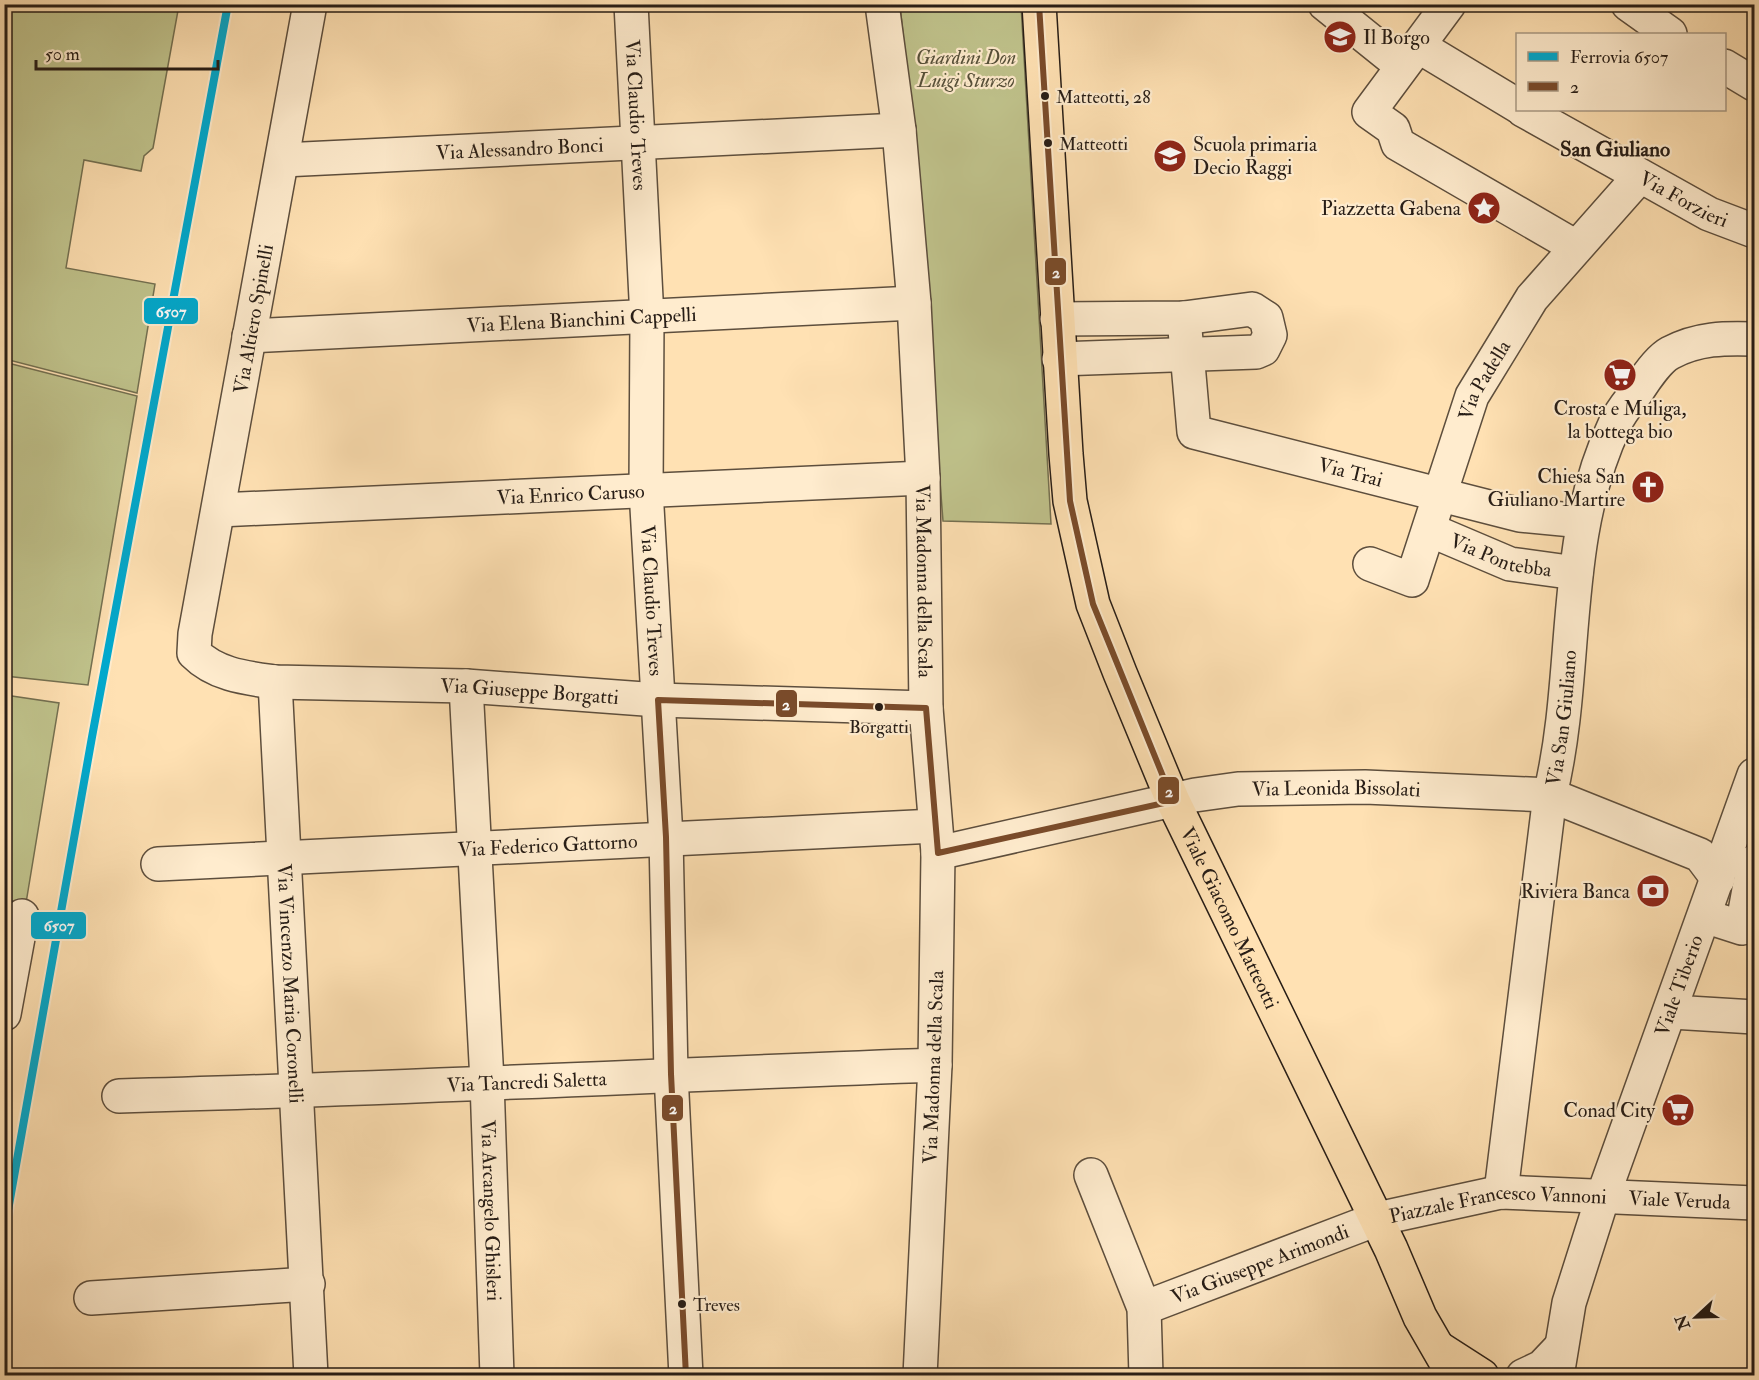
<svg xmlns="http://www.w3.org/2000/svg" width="1759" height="1380" font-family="'IM FELL Double Pica',serif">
<rect width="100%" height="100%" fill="#ffe1b3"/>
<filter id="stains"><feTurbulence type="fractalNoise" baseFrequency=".00333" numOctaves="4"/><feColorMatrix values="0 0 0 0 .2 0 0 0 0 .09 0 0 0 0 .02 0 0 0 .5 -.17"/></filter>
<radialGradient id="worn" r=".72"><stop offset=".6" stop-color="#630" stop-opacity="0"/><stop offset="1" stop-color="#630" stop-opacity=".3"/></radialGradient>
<path fill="#c0c38c" stroke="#747051" stroke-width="1.5" d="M4 5H179L153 148 144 156 141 171 84 160 66 268 155 284 137 393 5 359Z
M900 5H1021L1051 524 943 521 914 139Z
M4 362 137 396 88 685 5 676Z
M5 695 59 703 26 903 5 900Z"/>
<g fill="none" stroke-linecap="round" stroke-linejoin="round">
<defs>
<g id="minor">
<path id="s1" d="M310 4 195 634 194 653C216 675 246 678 275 682L466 686 658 700 926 708"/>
<path id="s2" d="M631 4 647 318 646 490 666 837 671 1074 686 1376"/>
<path id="s3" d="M882 4 899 130 914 303 923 478 926 708 938 853 935 1065 920 1376"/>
<path d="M1325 4 1402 66"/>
<path d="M1449 4 1369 112 1393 129 1398 144 1576 247"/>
<path d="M1628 4 1670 34"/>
<path d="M1420 47 1518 106"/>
<path d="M1724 66 1754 84"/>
<path id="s4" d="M1523 110 1709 214 1754 231"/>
<path id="s5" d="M283 160 899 130"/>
<path id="s6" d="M1184 318 1194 432 1520 515 1583 521"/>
<path d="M1057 319 1184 318 1252 309 1266 318 1270 335 1263 349 1256 352 1059 359"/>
<path id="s7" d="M249 336 914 303"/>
<path id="s8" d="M219 510 923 478"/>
<path id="s9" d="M1430 530 1510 564 1576 573"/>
<path id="s10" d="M1370 564 1412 580 1472 396 1532 298 1639 177"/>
<path id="s11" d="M275 682 311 1376"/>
<path id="s12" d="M466 686 487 1081 497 1376"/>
<path id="s13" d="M938 853 1195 795 1238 789 1365 787 1550 795 1700 855 1718 879"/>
<path id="s14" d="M158 864 935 826"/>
<path d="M1714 919 1742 928 1754 862"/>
<path d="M1672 1012 1754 1017"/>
<path d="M4 1014 22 916"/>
<path id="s15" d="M119 1096C391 1089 663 1075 935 1065"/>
<path d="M1091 1175 1144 1308 1146 1376"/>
<path id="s16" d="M1501 1192 1550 795C1580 671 1559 542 1615 424 1620 412 1630 401 1638 390 1645 379 1659 359 1670 353 1698 338 1725 338 1754 339"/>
<path d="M91 1298 308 1284"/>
<path id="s17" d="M1144 1308 1377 1219 1501 1192 1754 1203"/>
<path d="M1523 1376 1542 1367 1560 1348"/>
<path id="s18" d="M1557 1376 1569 1303 1603 1196 1754 775"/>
</g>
<g id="major">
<path id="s19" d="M1039 4 1066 454 1070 501 1093 604 1120 673 1173 801 1391 1249 1420 1317 1454 1376"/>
<path d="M1440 1349 1482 1376"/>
</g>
</defs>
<use href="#minor" stroke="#5d4e3d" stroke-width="36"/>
<use href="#major" stroke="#271d16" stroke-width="36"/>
<use href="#minor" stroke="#ffecce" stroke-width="33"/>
<use href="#major" stroke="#ffe1b3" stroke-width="33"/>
<defs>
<path id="bus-1" d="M686 1376 671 1074 666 837 658 700 926 708 938 853 1173 801 1093 604 1070 501 1039 4"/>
</defs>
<use href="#bus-1" stroke="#ffecce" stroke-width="10"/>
<use href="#bus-1" stroke="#7a4b2a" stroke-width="6"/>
<defs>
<path id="rail-1" d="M4 1233 92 737 228 4"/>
</defs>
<use href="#rail-1" stroke="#ffecce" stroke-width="12"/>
<use href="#rail-1" stroke="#00a9ce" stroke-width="8"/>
</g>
<defs>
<symbol id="school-disc" viewBox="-11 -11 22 22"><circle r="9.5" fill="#8f2418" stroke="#ffecce"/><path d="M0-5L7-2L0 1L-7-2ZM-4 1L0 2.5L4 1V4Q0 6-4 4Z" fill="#fff"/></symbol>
<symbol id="sight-disc" viewBox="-11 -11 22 22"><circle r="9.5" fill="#8f2418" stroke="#ffecce"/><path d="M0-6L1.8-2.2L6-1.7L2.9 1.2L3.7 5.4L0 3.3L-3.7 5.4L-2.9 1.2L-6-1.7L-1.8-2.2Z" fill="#fff"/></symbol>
<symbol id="supermarket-disc" viewBox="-11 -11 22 22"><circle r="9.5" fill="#8f2418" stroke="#ffecce"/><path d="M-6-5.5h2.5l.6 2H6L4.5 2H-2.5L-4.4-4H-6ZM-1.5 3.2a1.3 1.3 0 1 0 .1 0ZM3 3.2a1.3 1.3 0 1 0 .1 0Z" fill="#fff"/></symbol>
<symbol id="church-disc" viewBox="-11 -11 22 22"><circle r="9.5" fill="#8f2418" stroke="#ffecce"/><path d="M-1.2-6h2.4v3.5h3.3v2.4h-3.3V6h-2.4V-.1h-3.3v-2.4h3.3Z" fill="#fff"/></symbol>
<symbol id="bank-disc" viewBox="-11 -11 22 22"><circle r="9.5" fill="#8f2418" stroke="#ffecce"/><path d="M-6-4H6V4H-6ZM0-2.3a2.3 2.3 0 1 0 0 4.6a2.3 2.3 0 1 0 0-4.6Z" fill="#fff"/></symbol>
</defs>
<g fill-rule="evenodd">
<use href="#school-disc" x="1321" y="18" width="38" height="38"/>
<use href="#school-disc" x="1151" y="137" width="38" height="38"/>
<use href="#sight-disc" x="1465" y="189" width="38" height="38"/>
<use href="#supermarket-disc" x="1601" y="356" width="38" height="38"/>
<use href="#church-disc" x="1629" y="468" width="38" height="38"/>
<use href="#bank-disc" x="1634" y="872" width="38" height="38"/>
<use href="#supermarket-disc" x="1659" y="1091" width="38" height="38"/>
</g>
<g fill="#271d16" stroke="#ffecce" stroke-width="2">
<circle cx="1045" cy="96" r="5"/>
<circle cx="1048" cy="143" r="5"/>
<circle cx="879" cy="707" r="5"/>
<circle cx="682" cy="1304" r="5"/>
</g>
<g text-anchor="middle" stroke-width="4.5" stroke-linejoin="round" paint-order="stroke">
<g font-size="18" fill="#271d16" stroke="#ffecce" text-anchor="start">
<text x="1056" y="103">Matteotti, 28</text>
<text x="1059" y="150">Matteotti</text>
<text x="879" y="733" text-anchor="middle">Borgatti</text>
<text x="693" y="1311">Treves</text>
</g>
<g font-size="20" fill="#271d16" stroke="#ffecce" text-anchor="end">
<text x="1363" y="44" text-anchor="start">Il Borgo</text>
<text x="1193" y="151" text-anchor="start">Scuola primaria<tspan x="1193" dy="23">Decio Raggi</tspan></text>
<text x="1461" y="215">Piazzetta Gabena</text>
<text x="1620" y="415" text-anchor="middle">Crosta e Muliga,<tspan x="1620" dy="23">la bottega bio</tspan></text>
<text x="1625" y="483">Chiesa San<tspan x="1625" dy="23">Giuliano Martire</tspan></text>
<text x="1630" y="898">Riviera Banca</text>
<text x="1655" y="1117">Conad City</text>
</g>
<g font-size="20" font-style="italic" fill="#554f39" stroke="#ffecce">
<text x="966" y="64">Giardini Don<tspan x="966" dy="23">Luigi Sturzo</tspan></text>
</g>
<g font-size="20" fill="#271d16" stroke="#ffecce">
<text dy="7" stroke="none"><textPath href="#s2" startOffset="111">Via Claudio Treves</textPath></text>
<text dy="7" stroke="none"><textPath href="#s5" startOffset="237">Via Alessandro Bonci</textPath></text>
<text dy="7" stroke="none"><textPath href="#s4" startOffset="184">Via Forzieri</textPath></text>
<text transform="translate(253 319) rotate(-80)" y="7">Via Altiero Spinelli</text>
<text dy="7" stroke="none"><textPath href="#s7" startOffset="333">Via Elena Bianchini Cappelli</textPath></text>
<text dy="7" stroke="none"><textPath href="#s10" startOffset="258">Via Padella</textPath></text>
<text dy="7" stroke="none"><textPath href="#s6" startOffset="276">Via Trai</textPath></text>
<text dy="7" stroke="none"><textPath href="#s8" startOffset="352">Via Enrico Caruso</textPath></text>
<text dy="7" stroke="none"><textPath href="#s9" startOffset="76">Via Pontebba</textPath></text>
<text dy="7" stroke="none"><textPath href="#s3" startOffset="579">Via Madonna della Scala</textPath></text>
<text dy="7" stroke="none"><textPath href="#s2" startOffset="597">Via Claudio Treves</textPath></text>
<text dy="7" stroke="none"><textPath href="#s1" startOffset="1002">Via Giuseppe Borgatti</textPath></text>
<text dy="7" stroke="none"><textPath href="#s16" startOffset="478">Via San Giuliano</textPath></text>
<text dy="7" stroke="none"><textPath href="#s13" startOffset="405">Via Leonida Bissolati</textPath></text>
<text dy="7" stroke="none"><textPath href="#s14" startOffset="390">Via Federico Gattorno</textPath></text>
<text dy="7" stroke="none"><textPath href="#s19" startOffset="946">Viale Giacomo Matteotti</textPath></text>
<text dy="7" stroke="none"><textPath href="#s11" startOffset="302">Via Vincenzo Maria Coronelli</textPath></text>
<text dy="7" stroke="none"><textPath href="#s18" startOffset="410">Viale Tiberio</textPath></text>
<text transform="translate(933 1067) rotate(-88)" y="7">Via Madonna della Scala</text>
<text dy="7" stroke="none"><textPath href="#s15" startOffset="408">Via Tancredi Saletta</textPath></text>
<text dy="7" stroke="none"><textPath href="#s17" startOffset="555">Viale Veruda</textPath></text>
<text dy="7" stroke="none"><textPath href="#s12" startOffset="525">Via Arcangelo Ghisleri</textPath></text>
<text dy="7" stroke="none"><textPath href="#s17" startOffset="372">Piazzale Francesco Vannoni</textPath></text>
<text dy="7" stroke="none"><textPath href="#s17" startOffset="124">Via Giuseppe Arimondi</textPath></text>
</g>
<g font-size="21" font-weight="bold" fill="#271d16" stroke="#ffecce">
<text x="1615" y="156">San Giuliano</text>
</g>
</g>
<g stroke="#ffecce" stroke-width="2">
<rect x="1044" y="257" width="23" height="29" rx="6" fill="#7a4b2a"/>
<rect x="143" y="297" width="56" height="28" rx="6" fill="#00a9ce"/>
<rect x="775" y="689" width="23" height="29" rx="6" fill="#7a4b2a"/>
<rect x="1157" y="776" width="23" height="29" rx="6" fill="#7a4b2a"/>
<rect x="30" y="911" width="57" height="29" rx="6" fill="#00a9ce"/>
<rect x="661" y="1094" width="23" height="28" rx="6" fill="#7a4b2a"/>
</g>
<g font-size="16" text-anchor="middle" font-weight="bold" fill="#fff">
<text x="1056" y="278">2</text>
<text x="171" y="317">6507</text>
<text x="786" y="710">2</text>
<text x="1169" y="797">2</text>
<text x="59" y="931">6507</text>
<text x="673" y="1114">2</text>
</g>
<rect width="1759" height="1380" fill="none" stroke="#ffe1b3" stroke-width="24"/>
<rect x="6" y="6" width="1747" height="1368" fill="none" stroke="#271d16" stroke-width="3"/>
<rect x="12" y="12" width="1735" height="1356" fill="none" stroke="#271d16" stroke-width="1.5"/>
<rect x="1516" y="33" width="210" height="78" fill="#ffecce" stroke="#a99984" stroke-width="1.5"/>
<rect x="1528" y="52" width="30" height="9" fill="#00a9ce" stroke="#a99984" stroke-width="1.5"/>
<text x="1570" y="63" font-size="18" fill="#271d16">Ferrovia 6507</text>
<rect x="1528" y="82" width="30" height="9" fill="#7a4b2a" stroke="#a99984" stroke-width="1.5"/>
<text x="1570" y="93" font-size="18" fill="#271d16">2</text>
<g transform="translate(1696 1317) rotate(248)" stroke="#ffecce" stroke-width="4.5" paint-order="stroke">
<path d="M0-4.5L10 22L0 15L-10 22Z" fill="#271d16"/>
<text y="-9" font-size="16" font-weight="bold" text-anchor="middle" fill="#271d16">N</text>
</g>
<path d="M36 60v9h182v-9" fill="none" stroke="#271d16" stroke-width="3"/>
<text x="45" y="60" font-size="18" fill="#271d16" stroke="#ffecce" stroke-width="4.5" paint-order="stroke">50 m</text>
<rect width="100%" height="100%" filter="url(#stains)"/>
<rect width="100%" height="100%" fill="url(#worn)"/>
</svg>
